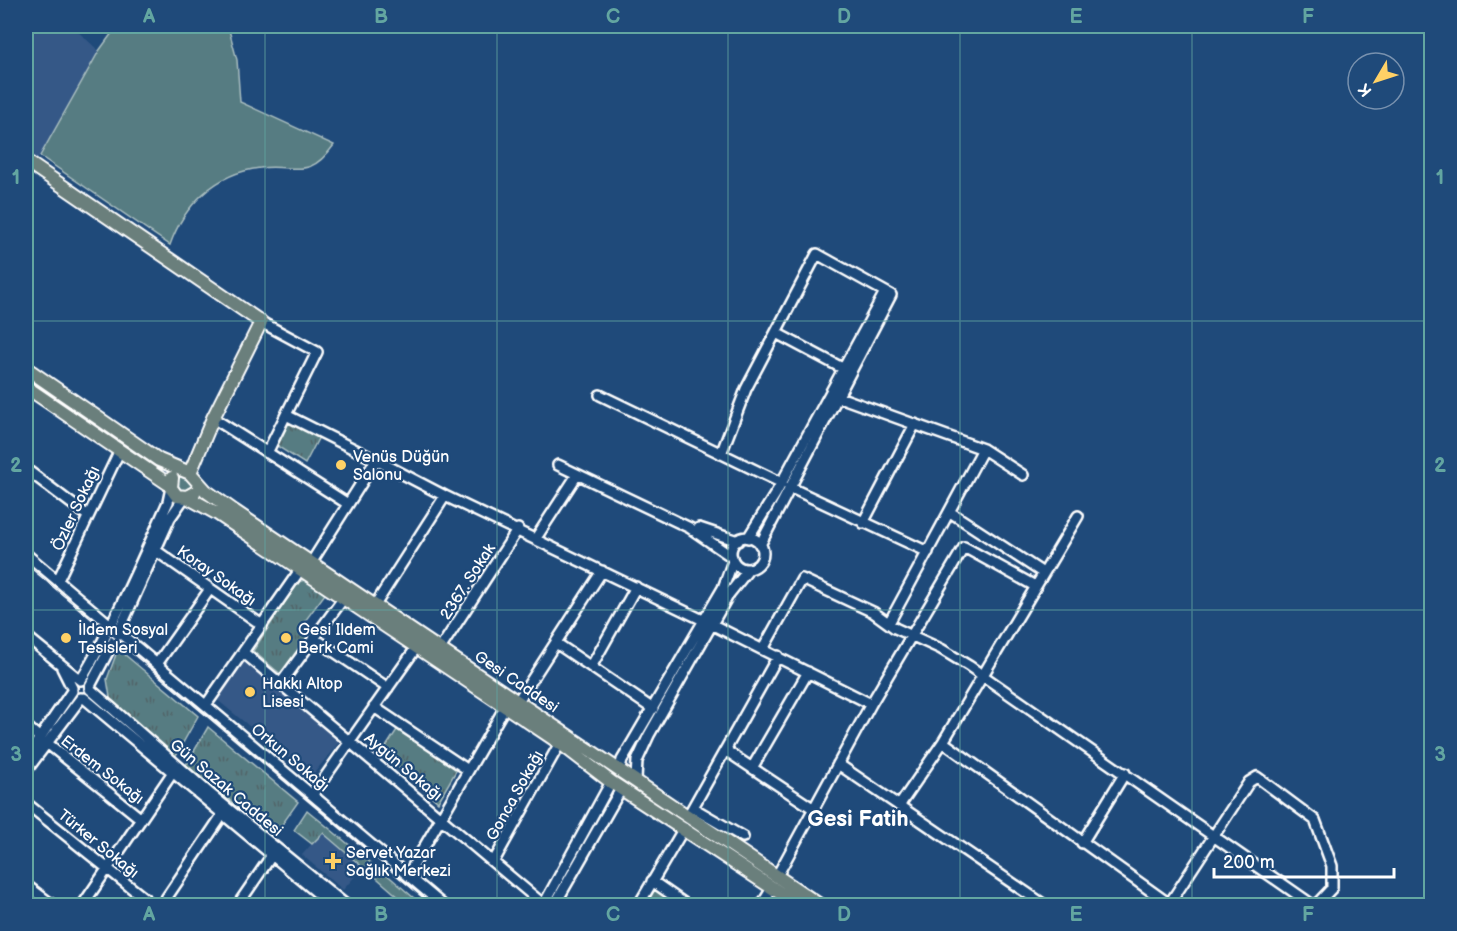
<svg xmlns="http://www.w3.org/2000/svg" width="1457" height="931" font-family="'Balsamiq Sans',sans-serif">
<defs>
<pattern id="park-tufts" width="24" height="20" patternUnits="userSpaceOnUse" patternTransform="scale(1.5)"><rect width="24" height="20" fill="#567c82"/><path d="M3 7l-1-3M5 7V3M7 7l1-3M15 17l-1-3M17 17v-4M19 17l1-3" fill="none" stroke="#516467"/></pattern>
</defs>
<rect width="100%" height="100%" fill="#1f4a7a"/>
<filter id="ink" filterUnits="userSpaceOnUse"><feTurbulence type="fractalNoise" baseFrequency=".0167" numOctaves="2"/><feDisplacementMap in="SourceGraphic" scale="12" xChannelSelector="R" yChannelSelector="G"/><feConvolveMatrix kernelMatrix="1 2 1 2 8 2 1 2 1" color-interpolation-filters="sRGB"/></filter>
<g filter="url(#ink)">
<path fill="#345887" d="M26 26H72L99 51 33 167 26 161Z
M249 656 345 735 311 777 215 698Z
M323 831 364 866 343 890 302 855Z"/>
<path fill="#567c82" stroke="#aabec0" stroke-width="1.5" d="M117 26H228L237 60 240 102 334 145C307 182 295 163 260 168 216 173 184 205 170 245L40 156 99 51Z
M174 484a9 9 0 1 1 18 0a9 9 0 1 1-18 0Z"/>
<path fill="url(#park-tufts)" stroke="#aabec0" stroke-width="1.5" d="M288 413 322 431 305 464 274 444Z
M305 580 325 594 302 625 313 634 283 676 253 651 298 582Z
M118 649 198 716 175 757 111 703 107 679Z
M400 725 460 764 438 802 382 753Z
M208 727 298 802 274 836 186 765Z
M307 810 371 863 366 870 323 833 312 844 294 830Z
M377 866 422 905H408L371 873Z
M654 882 686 906H642Z"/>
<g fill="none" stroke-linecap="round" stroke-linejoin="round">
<defs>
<path id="minor" d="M261 322 317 352 267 453
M778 334 844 369
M600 395 782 483
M839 397 983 449 1023 475
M286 415 376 460
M213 418 348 504
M721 454 746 389 817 254 891 295 760 545
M558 465 690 528 732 557
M26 469 88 516
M789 487 928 552
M950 512 1043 573
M863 523 915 424
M699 528 738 541
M731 553a16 16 0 1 1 32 0a16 16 0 1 1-32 0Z
M536 538 577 475
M748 538 776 493 885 292
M155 550 262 625
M26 554 444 906
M311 563 376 460 445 496
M58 580 120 450
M375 605 445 496 703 620
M889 623 983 449
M711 624 871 704
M26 636 80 680
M314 638 388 688
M556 643 653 709
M440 649 518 529
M763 649 802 579 873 612 895 628 941 649 969 666 1314 906
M244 653 544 905
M157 664 210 589
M591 667 636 587
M62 668 72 688
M81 680C115 623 141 562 168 502L171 488
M281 683 343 599
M90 686 119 631 170 518 184 498
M90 689 209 793 347 906
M84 698 333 906
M518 701 602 571
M206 705 300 570
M374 707 468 770
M26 726 40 738
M943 742 1172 906
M47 743 140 818
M725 750 814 809
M26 758 72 691
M838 764 1046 906
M620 768 622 760 723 588 733 561
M752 768 808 672
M26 771 81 698
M636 779 637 761 649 735 729 594 749 569
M313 794 416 648
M26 803 154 906
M899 806 943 742 1078 516
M693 808 743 837
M688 816 778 656
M1082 843 1125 773
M494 861 560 743
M408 875 505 707
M777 876 871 704 964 547 1035 586
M652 881 688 906
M26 885 54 906
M82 906 173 772
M161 906 223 814
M237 906 272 855
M543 906 611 782
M554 906 621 789
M638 906 684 828
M761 906 773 887
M1168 906 1249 782 1257 777 1315 820 1332 866V888L1315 906"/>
<path id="major" d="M26 161 261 322 213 418 190 473
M26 368 159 460 190 473 206 491 234 511 821 906
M26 387 170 485
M172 478 171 488 177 496 187 497 194 493
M187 497 218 514 560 743 611 782 800 906"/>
</defs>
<use href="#minor" stroke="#fff" stroke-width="14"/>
<use href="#major" stroke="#fff" stroke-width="16"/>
<use href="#minor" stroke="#1f4a7a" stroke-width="9"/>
<use href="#major" stroke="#6b7f7c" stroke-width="12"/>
<path stroke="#fff" stroke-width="1.5" d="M26 564 433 906"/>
</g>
</g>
<path fill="none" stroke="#63a6a1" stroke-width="1.5" stroke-opacity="0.55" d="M265 26V906M497 26V906M728 26V906M960 26V906M1192 26V906M26 321H1432M26 610H1432"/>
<g fill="#ffd166" stroke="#1f4a7a" stroke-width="2">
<circle cx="341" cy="465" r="6"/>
<circle cx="66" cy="638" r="6"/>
<circle cx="286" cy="638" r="6"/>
<circle cx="250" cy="692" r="6"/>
<path d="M330 852h6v6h6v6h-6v6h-6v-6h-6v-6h6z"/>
</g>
<g text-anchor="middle" stroke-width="4.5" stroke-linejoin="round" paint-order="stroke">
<g font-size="16" fill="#fff" stroke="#1f4a7a" text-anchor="start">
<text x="353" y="462">Venüs Düğün<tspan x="353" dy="18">Salonu</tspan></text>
<text x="78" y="635">İldem Sosyal<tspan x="78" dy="18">Tesisleri</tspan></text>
<text x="298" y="635">Gesi Ildem<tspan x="298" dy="18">Berk Cami</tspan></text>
<text x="262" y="689">Hakkı Altop<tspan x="262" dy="18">Lisesi</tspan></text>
<text x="346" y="858">Servet Yazar<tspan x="346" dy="18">Sağlık Merkezi</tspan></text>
</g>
<g font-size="16" fill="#fff" stroke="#1f4a7a">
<text transform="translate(75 508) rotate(-65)" y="6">Özler Sokağı</text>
<text transform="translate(217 575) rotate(35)" y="6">Koray Sokağı</text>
<text transform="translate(467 581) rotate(-57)" y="6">2367. Sokak</text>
<text transform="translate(517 681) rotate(34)" y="6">Gesi Caddesi</text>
<text transform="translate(291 757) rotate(40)" y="6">Orkun Sokağı</text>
<text transform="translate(404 766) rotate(40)" y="6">Aygün Sokağı</text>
<text transform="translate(103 769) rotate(38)" y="6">Erdem Sokağı</text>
<text transform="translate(227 787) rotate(40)" y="6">Gün Sazak Caddesi</text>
<text transform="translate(514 795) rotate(-61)" y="6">Gonca Sokağı</text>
<text transform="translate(99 843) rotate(39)" y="6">Türker Sokağı</text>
</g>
<g font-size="22" font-weight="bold" fill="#fff" stroke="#1f4a7a">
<text x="858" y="826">Gesi Fatih</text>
</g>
</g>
<rect width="1457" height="931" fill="none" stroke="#1f4a7a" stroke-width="66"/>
<g transform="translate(1376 81) rotate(231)"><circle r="28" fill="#1f4a7a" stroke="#7992af" stroke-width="1.5"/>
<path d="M0-4.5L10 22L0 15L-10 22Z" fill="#ffd166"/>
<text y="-9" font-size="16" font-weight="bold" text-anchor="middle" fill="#ffffff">K</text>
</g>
<path d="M1214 868v9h180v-9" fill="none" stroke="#ffffff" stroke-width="3"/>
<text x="1223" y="868" font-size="18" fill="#ffffff" stroke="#1f4a7a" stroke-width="4.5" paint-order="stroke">200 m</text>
<rect x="33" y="33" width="1391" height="865" fill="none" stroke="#63a6a1" stroke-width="2"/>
<g font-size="20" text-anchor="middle" font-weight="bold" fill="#63a6a1">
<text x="149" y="23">A</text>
<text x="381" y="23">B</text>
<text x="613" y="23">C</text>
<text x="844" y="23">D</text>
<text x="1076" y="23">E</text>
<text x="1308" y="23">F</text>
<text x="16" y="184">1</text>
<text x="1440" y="184">1</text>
<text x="16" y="472">2</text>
<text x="1440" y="472">2</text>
<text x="16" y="761">3</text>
<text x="1440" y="761">3</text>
<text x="149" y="921">A</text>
<text x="381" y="921">B</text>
<text x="613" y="921">C</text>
<text x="844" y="921">D</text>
<text x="1076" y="921">E</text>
<text x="1308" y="921">F</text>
</g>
</svg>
